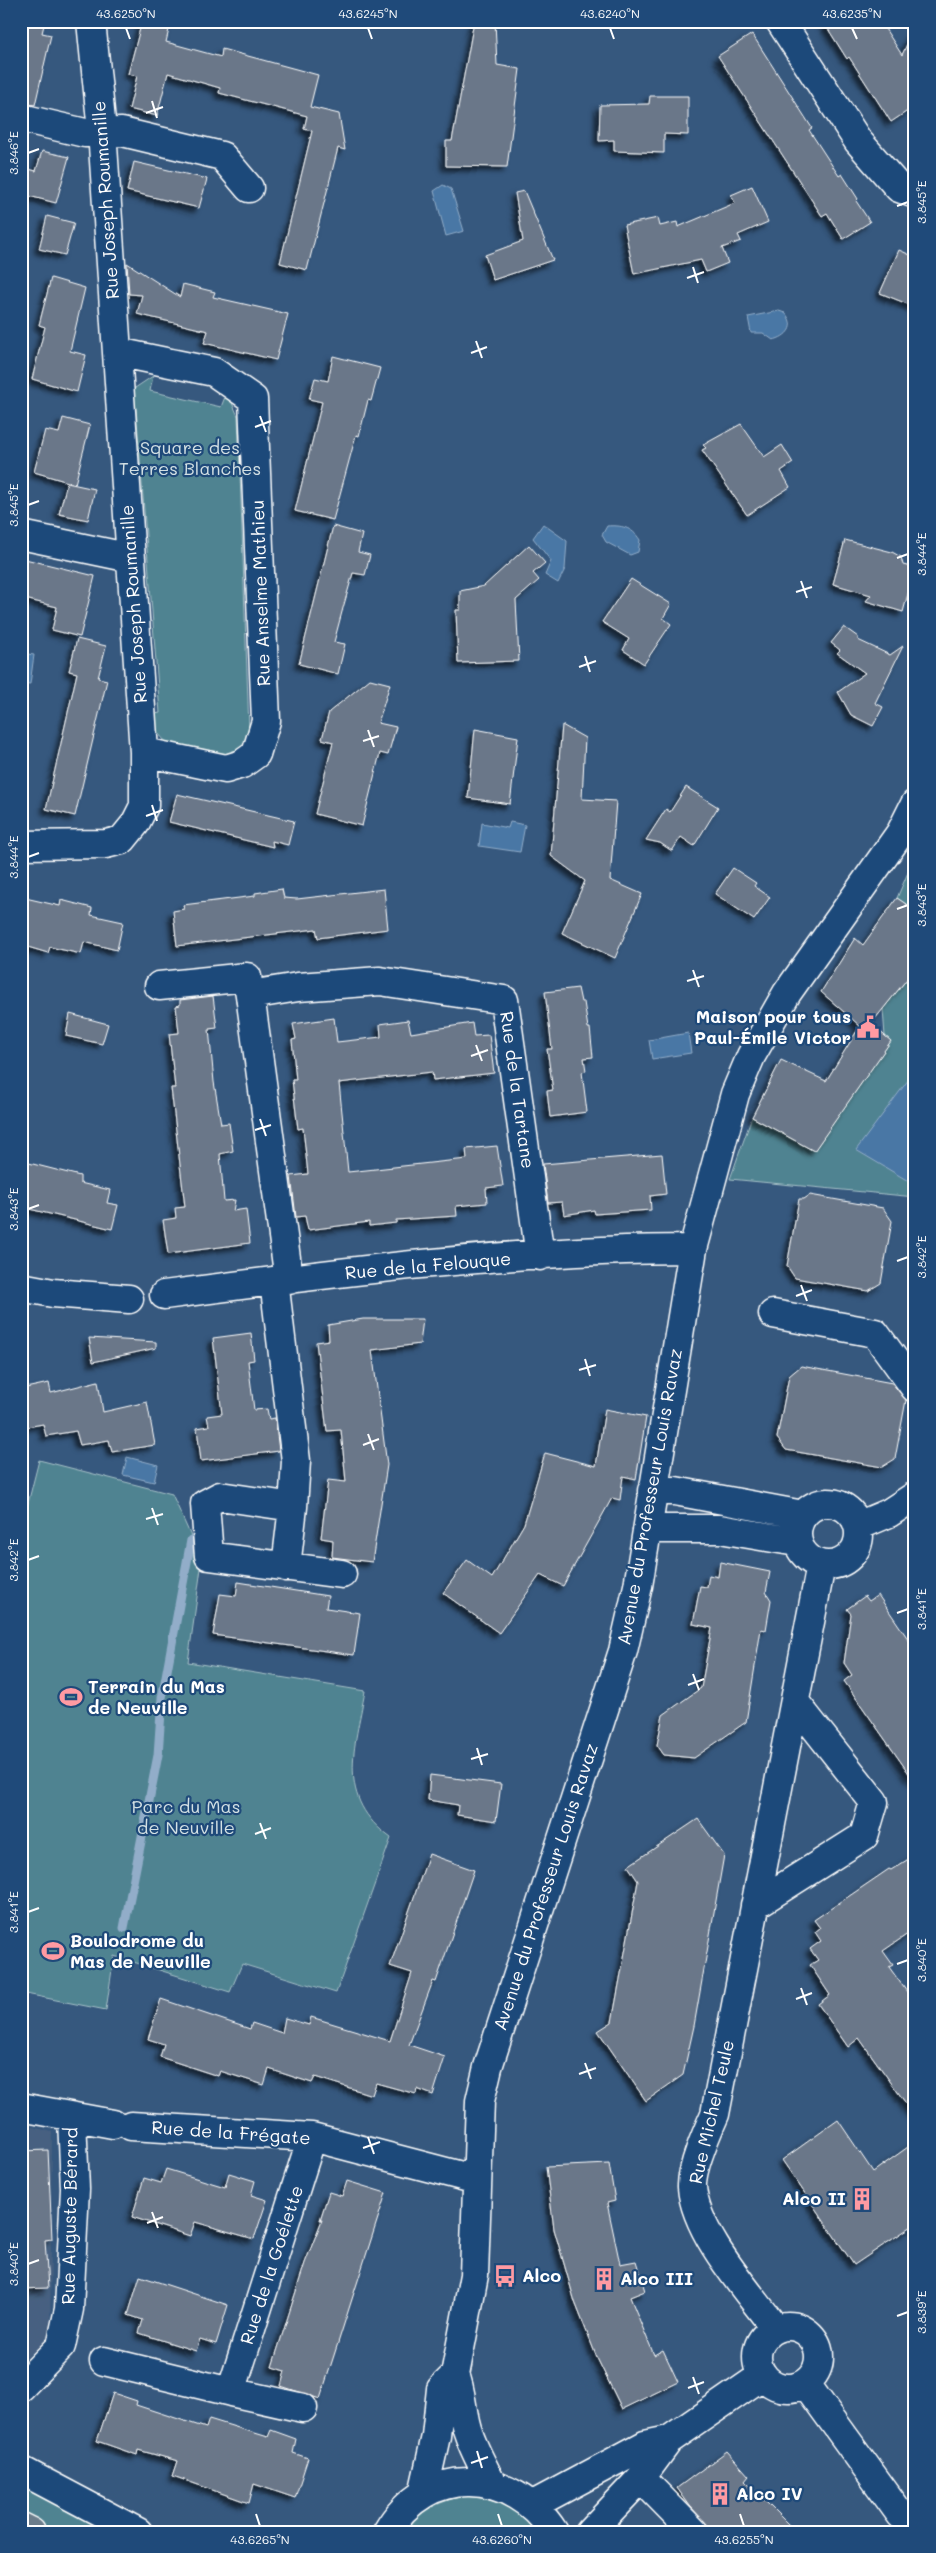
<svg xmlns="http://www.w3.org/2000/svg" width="936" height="2553" font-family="Mali,sans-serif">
<defs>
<filter id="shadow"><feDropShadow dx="-4.5" dy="4.5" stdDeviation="2.5" flood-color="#0009"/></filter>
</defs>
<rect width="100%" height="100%" fill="#36587e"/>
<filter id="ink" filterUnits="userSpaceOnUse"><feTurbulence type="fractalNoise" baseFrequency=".02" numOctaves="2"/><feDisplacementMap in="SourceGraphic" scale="10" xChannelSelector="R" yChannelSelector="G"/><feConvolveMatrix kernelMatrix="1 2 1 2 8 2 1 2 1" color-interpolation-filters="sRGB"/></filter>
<g filter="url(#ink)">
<path fill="#466181" d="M21 2124 52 2132 50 2338 21 2362Z"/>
<path fill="#4f8391" stroke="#a7c1c8" d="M153 376 150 391 221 407 227 392 238 416 249 731 243 747C235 751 224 758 215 759 189 762 154 741 150 715L160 713 136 408H127L135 388Z
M915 856V910L897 898Z
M915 969V1197L730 1179 752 1117 814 1150 891 1041 885 1036 883 1009Z
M39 1460 172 1494 202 1561 188 1662 365 1691C355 1748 335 1798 391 1838L336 1993 242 1964 230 1992 114 1956 106 2010 21 1993V1531Z
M21 2484 116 2532H53L21 2513Z
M463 2496C491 2498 520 2505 535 2532H405C422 2509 436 2503 463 2496Z"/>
<path fill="#4977a5" stroke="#92adc9" d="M443 185 451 189 464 231 446 236 434 191Z
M779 311 785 313C797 326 787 337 773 340L763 333H751L748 317Z
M543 524 567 541 565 569 558 583 545 575 551 561 533 538Z
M607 526C621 525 632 527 640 540L638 552 630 555 606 542 602 535Z
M21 653 34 655 30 684 21 683Z
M510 822 525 825 520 852 479 846 482 823 508 828Z
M688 1033 691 1053 652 1059 649 1040Z
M915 1071V1185L856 1150Z
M127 1457 158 1465 154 1482 123 1475Z"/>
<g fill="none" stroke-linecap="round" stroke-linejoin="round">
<path stroke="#92adc9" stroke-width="9" d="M124 1928 158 1755 162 1698 191 1540"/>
</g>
<path fill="#6a7789" stroke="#fff" filter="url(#shadow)" d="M21 21H45L42 33 51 35 35 105 21 103Z
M142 21H171L166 42 221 57 222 49 318 75 310 107 339 114 345 150 338 148 307 270 280 263 312 131 304 129 307 116 219 93 220 88 168 73 157 116 129 109 137 76 128 74Z
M474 21H495L497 65 520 69 507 167 446 166V141H452Z
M823 21H880L902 55 915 27V106L891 122 849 57 847 59Z
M752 34 812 128 809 130 839 176 842 174 858 199 856 201 870 222 843 239 827 213 822 216 718 56Z
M650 96H688V135L664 134V153L614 151V140L599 141 600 105 649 104Z
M42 151 69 157 56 203 21 194V167L36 171Z
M134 162 207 179 199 208 127 191Z
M752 186 768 222 738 235 741 241 722 248 728 263 706 272 701 260 634 274 624 225 658 218 660 226 677 222 678 227 735 203 731 195Z
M524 191 553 260 493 280 485 255 523 241 515 193Z
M47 216 74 223 65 255 39 249Z
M899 250 915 257V307L880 293Z
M127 263 180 297 183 284 215 292 213 297 288 314 276 360 204 343 208 331 137 314 142 295 129 294Z
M51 278 85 288 70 351 86 355 77 392 32 379 45 327 39 325Z
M333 356 380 368 371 401 368 400 359 436 356 435 333 520 295 511 322 402 309 399 315 378 328 381Z
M63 418 90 425 75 484 34 472 45 430 59 433Z
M741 424 764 457 782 445 793 463 781 471 790 487 747 515 702 450 706 448 703 445Z
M67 483 95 489 88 520 59 514Z
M333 526 362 534 358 552 370 555 365 575 353 573 343 608 334 642 345 644 338 674 299 664Z
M845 540 892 552 901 557 903 565 915 568 903 612 866 601 871 595 833 584Z
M529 545 545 563 533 573 539 580 516 600 519 661 458 663 456 610H460V591L484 586Z
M21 558 95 576 80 637 52 630 57 607 21 598Z
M631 579 671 604 663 618 671 624 644 664 623 650 629 639 602 622Z
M844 627 858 637V640L890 655 903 646 875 703 883 707 873 726 851 715 838 692 865 673 837 653 840 650 831 643Z
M77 639 106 646 98 678 107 680 75 816 46 809 77 673 69 671Z
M370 679 390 684 378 723 396 727 388 755 380 753 362 826 315 814 333 742 322 739 329 712Z
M562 725 585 738 582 799 616 801 610 880 642 894 615 958 562 933 585 881 551 856Z
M475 729 518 737 510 804 468 798Z
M686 787 718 807 694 846 681 837 672 851 660 843 646 840 666 809 670 812Z
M177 794 294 821 288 845 272 841 273 847 169 822Z
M733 868 756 883 754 886 770 897 754 920 715 894Z
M282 889 284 898 297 899 384 889 388 929 318 938 316 929 177 946 173 911 184 909 183 905 255 896V893Z
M21 897 60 906 61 900 92 908 91 915 123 922 117 950 84 942 81 954 50 947 48 953 21 945Z
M897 898 915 910V969L871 1024 891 1041 814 1151 752 1117 781 1060 826 1081 860 1026 821 992 855 938 863 945Z
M578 988 581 1002H584L588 1028H590L593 1057 584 1058 586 1071 582 1072 587 1112 550 1117 547 1091 553 1090 547 1049H552L545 992Z
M213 996 217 1028 209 1029 214 1082 221 1124 229 1123 233 1151 220 1154 224 1201 235 1200 233 1211 246 1209 250 1243 168 1254 163 1220 176 1218 175 1208 185 1207 171 1088H175L169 1034 179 1033 176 1006 180 1005V1000Z
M70 1014 108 1024 102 1044 66 1036Z
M334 1018 337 1042 381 1037 380 1024 408 1020 411 1033 472 1023 474 1036 489 1035 494 1073 433 1080 432 1072 339 1083 348 1172 467 1159 466 1149 497 1146 503 1186 486 1188 487 1203 456 1206 457 1216 396 1220V1223L369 1226V1222L308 1230 305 1216 296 1217 291 1176 308 1174 303 1128 298 1129 292 1080H296L292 1040 296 1039 293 1024Z
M662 1154 666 1194 650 1196 651 1210 595 1214 594 1210 564 1215 562 1202 548 1203 543 1164Z
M21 1161 80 1176V1183L110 1190 107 1203 118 1205 112 1229 21 1207Z
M810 1195 883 1208 892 1221 881 1283 868 1291 795 1278 787 1266 799 1199H804Z
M363 1319H423L420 1344 372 1350 387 1465 372 1562 332 1557 333 1540 321 1538 328 1480 346 1482 341 1430 327 1431 316 1342 329 1340 328 1325Z
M251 1333 254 1360 248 1361 254 1410 267 1409 269 1419 275 1418 279 1451 201 1461 197 1428 209 1426 207 1416 222 1414 213 1338Z
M89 1338 156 1342V1348L93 1362Z
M801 1366 892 1383 906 1400 895 1459 882 1467 786 1450 777 1438 789 1376Z
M98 1381 103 1412 147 1402 155 1445 112 1452 109 1440 80 1445 76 1431 46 1436 43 1424 21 1428V1389L49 1383 51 1393Z
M605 1409 646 1417 636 1479 623 1476 620 1500 612 1498 563 1586 540 1575 499 1633 443 1593 467 1560 492 1578 524 1524 545 1453 596 1466Z
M720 1562 770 1572 766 1592 771 1600 766 1630 761 1629 746 1722 694 1758 664 1755 657 1745 663 1715 701 1688 712 1628 693 1624 700 1586 707 1587 709 1575 718 1577Z
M238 1582 328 1596 326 1608 360 1613 354 1655 213 1635 220 1594 236 1596Z
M878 1595 915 1649V1782L844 1681 852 1675 844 1663 851 1614 847 1609 865 1596 869 1601Z
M430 1775 501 1784 496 1821 457 1815 458 1805 428 1800Z
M698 1819 724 1855 694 2026 683 2075 646 2101 598 2031 612 2022 625 1952 638 1881 628 1866Z
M429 1854 474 1870 436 1982 433 1981 409 2045 445 2057 433 2095 417 2089 416 2094 376 2083 372 2095 315 2077 312 2083 269 2069 264 2085 220 2071 218 2076 160 2057 164 2044 148 2039 161 1999 250 2029 252 2023 282 2033 285 2018 309 2025 311 2017 390 2041 412 1973 390 1966Z
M915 1855V1929L883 1951 893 1965 889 1967 915 2003V2116L859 2038 848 2047 818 2004 830 1995 810 1965 818 1960 810 1949 821 1941 815 1932 820 1928 814 1920 889 1869 891 1870Z
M838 2120 873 2172 915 2142V2224L854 2265 782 2160Z
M48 2150 52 2239 45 2240 48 2288 21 2289V2151Z
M609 2164 615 2201 607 2203 620 2264 636 2261 645 2291 630 2297 654 2355 663 2350 678 2382 622 2409 597 2358 575 2302 554 2229 546 2167Z
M166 2169 225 2187 229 2173 255 2181 251 2195 267 2200 254 2239 195 2222 190 2236 132 2217 144 2178 161 2183Z
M347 2181 386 2193 320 2399 281 2386 285 2371 272 2367 305 2263 322 2220H320L329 2192 342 2196Z
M140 2276 228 2305 216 2344 200 2339 196 2351 139 2333 143 2320 128 2315Z
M113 2393 137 2401 136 2405 206 2428 209 2419 268 2437 271 2430 296 2439 293 2453 308 2458 295 2498 254 2484 249 2503 173 2476 178 2461 138 2450 137 2455 97 2441Z
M727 2451 749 2476 745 2481 796 2532H713L690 2506 677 2488Z"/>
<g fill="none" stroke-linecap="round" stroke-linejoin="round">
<defs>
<path id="minor" d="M780 21 858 141 899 188 915 194
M21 118 85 133 122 132 222 156 249 188
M117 352 214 372 253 399 266 721 256 754 242 764 226 769 144 752
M21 535 131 558
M21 845 106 844 122 840 135 824 144 806V752L102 131 91 21
M159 986 247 977 250 995 298 987 380 981 504 1000 540 1256
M250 995 289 1280
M274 1281 296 1461 293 1507 220 1496 205 1504 209 1556 342 1574
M21 1287 53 1293 129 1299
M164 1295C337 1272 519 1249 693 1249
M773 1314 875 1333 915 1388
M652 1491H675L803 1515
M797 1534a31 31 0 1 1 62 0a31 31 0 1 1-62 0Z
M858 1526 889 1513 915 1496
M648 1529H720L797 1542
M286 1567 293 1507
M755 1905 864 1836 874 1802 795 1702
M21 2107 113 2124
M131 2126 312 2137 477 2180
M757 2357a31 31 0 1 1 62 0a31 31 0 1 1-62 0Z
M775 2328C748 2291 695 2233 692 2187 691 2168 707 2132 715 2114L821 1565
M104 2361 231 2392 312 2137
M455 2375C463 2394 461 2415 469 2435 475 2452 484 2468 492 2484
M806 2384 901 2515 915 2522
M21 2387 61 2346 69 2309 75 2189 72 2118
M231 2392 303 2408
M21 2470 138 2532
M641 2478 694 2532
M423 2494 436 2436 441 2389 455 2375 474 2275 480 2101 488 2067 623 1651 638 1586 693 1249 735 1094 751 1056 787 993 901 832 915 804
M533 2505 645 2445 669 2440
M387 2532C426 2463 513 2468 554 2532
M590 2532 641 2478 669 2440 763 2375"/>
<path id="major" d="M21 2527 31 2532"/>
</defs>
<use href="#minor" stroke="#fff" stroke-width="31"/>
<use href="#major" stroke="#fff" stroke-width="31"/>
<use href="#minor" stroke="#1f4a7a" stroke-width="28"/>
<use href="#major" stroke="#6c7d8b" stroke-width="28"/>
</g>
</g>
<path fill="none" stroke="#fff" stroke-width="2" d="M126 28 130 39M368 28 372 39M610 28 614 39M852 28 857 39M152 101 157 118M146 113 163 107M28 153 39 149M897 206 908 202M693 267 698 283M687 278 704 272M476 341 482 358M471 353 487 347M260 416 266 432M255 427 271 421M28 505 39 501M897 558 908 554M801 581 807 598M796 592 812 587M585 656 590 672M579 667 596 661M368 730 374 747M363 741 379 736M152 805 157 821M146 816 163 810M28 857 39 853M897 909 908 905M693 970 699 987M687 981 704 976M476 1045 482 1061M471 1056 488 1050M260 1119 266 1136M255 1130 271 1125M28 1209 39 1205M897 1261 908 1257M801 1285 807 1301M796 1296 812 1290M585 1359 590 1376M579 1370 596 1365M368 1434 374 1450M363 1445 379 1439M152 1508 158 1525M146 1519 163 1514M28 1560 39 1556M897 1613 908 1609M693 1674 699 1690M688 1685 704 1679M477 1748 482 1765M471 1759 488 1754M260 1823 266 1839M255 1834 271 1828M28 1912 39 1908M897 1964 908 1960M801 1988 807 2005M796 1999 812 1993M585 2063 591 2079M579 2074 596 2068M368 2137 374 2154M363 2148 380 2142M152 2212 158 2228M147 2223 163 2217M28 2264 39 2260M897 2316 908 2312M693 2377 699 2394M688 2388 704 2382M477 2451 482 2468M471 2463 488 2457M256 2514 260 2526M498 2514 502 2526M740 2514 744 2526"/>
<defs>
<symbol id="civic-bare" viewBox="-9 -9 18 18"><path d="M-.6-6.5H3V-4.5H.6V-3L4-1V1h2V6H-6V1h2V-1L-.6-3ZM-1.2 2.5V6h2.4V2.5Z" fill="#ff9aa2" stroke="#1f4a7a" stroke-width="2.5" paint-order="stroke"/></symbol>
<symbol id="stadium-bare" viewBox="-9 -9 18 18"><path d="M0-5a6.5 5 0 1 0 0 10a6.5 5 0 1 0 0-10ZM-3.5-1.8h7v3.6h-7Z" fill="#ff9aa2" stroke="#1f4a7a" stroke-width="2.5" paint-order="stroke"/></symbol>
<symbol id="building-bare" viewBox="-9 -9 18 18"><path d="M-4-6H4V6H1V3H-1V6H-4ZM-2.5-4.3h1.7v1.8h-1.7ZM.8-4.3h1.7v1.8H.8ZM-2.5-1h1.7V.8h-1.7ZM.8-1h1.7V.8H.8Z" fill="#ff9aa2" stroke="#1f4a7a" stroke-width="2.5" paint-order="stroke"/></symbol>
<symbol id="bus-bare" viewBox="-9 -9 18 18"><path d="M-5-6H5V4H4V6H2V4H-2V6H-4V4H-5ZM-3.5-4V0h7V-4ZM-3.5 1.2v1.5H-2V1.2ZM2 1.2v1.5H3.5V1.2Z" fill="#ff9aa2" stroke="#1f4a7a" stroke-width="2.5" paint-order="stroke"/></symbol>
</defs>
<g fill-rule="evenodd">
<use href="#civic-bare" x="852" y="1011" width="32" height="32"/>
<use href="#stadium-bare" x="55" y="1681" width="32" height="32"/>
<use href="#stadium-bare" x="37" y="1935" width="32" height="32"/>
<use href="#building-bare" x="846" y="2183" width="32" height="32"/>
<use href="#bus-bare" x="489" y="2260" width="32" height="32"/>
<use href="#building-bare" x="588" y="2263" width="32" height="32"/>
<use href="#building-bare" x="704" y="2478" width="32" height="32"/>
</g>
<g text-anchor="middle" stroke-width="4.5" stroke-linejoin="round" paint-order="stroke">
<g font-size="18" fill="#fff" stroke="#1f4a7a">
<text transform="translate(106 200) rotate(-94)" y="6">Rue Joseph Roumanille</text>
<text transform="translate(261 593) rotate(-92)" y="6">Rue Anselme Mathieu</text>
<text transform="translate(134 604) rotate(-94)" y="6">Rue Joseph Roumanille</text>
<text transform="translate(517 1090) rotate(82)" y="6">Rue de la Tartane</text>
<text transform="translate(428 1266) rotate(-5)" y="6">Rue de la Felouque</text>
<text transform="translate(650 1497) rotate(-80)" y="6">Avenue du Professeur Louis Ravaz</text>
<text transform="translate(546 1887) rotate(-72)" y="6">Avenue du Professeur Louis Ravaz</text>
<text transform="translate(712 2112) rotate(-77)" y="6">Rue Michel Teule</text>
<text transform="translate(231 2133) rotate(4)" y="6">Rue de la Frégate</text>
<text transform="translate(70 2216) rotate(-89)" y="6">Rue Auguste Bérard</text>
<text transform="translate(272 2265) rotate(-72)" y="6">Rue de la Goélette</text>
</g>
<g font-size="18" fill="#d3e0e4" stroke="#1f4a7a">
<text x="190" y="454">Square des<tspan x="190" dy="21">Terres Blanches</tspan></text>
<text x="186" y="1813">Parc du Mas<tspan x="186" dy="21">de Neuville</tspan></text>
</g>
<g font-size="18" font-weight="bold" fill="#fff" stroke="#1f4a7a" text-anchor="start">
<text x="851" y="1023" text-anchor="end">Maison pour tous<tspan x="851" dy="21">Paul-Émile Victor</tspan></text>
<text x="88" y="1693">Terrain du Mas<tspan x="88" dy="21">de Neuville</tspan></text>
<text x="70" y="1947">Boulodrome du<tspan x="70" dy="21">Mas de Neuville</tspan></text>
<text x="846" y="2205" text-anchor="end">Alco II</text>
<text x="522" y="2282">Alco</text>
<text x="620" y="2285">Alco III</text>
<text x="736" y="2500">Alco IV</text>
</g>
</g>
<rect width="936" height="2553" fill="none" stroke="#1f4a7a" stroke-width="55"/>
<rect x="28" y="28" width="880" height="2498" fill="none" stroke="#fff" stroke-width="2"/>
<g font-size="12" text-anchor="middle" fill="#fff">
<text x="126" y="18">43.6250°N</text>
<text x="368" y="18">43.6245°N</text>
<text x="610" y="18">43.6240°N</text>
<text x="852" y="18">43.6235°N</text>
<text transform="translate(14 153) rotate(-90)" y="4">3.846°E</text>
<text transform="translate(922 202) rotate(-90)" y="4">3.845°E</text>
<text transform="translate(14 505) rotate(-90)" y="4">3.845°E</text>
<text transform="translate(922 554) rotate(-90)" y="4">3.844°E</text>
<text transform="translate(14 857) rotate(-90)" y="4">3.844°E</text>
<text transform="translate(922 905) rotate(-90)" y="4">3.843°E</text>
<text transform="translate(14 1209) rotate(-90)" y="4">3.843°E</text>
<text transform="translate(922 1257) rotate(-90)" y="4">3.842°E</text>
<text transform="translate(14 1560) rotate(-90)" y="4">3.842°E</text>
<text transform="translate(922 1609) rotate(-90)" y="4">3.841°E</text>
<text transform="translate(14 1912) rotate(-90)" y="4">3.841°E</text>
<text transform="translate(922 1960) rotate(-90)" y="4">3.840°E</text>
<text transform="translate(14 2264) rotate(-90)" y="4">3.840°E</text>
<text transform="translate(922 2312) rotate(-90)" y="4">3.839°E</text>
<text x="260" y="2544">43.6265°N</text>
<text x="502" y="2544">43.6260°N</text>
<text x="744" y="2544">43.6255°N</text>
</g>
</svg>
